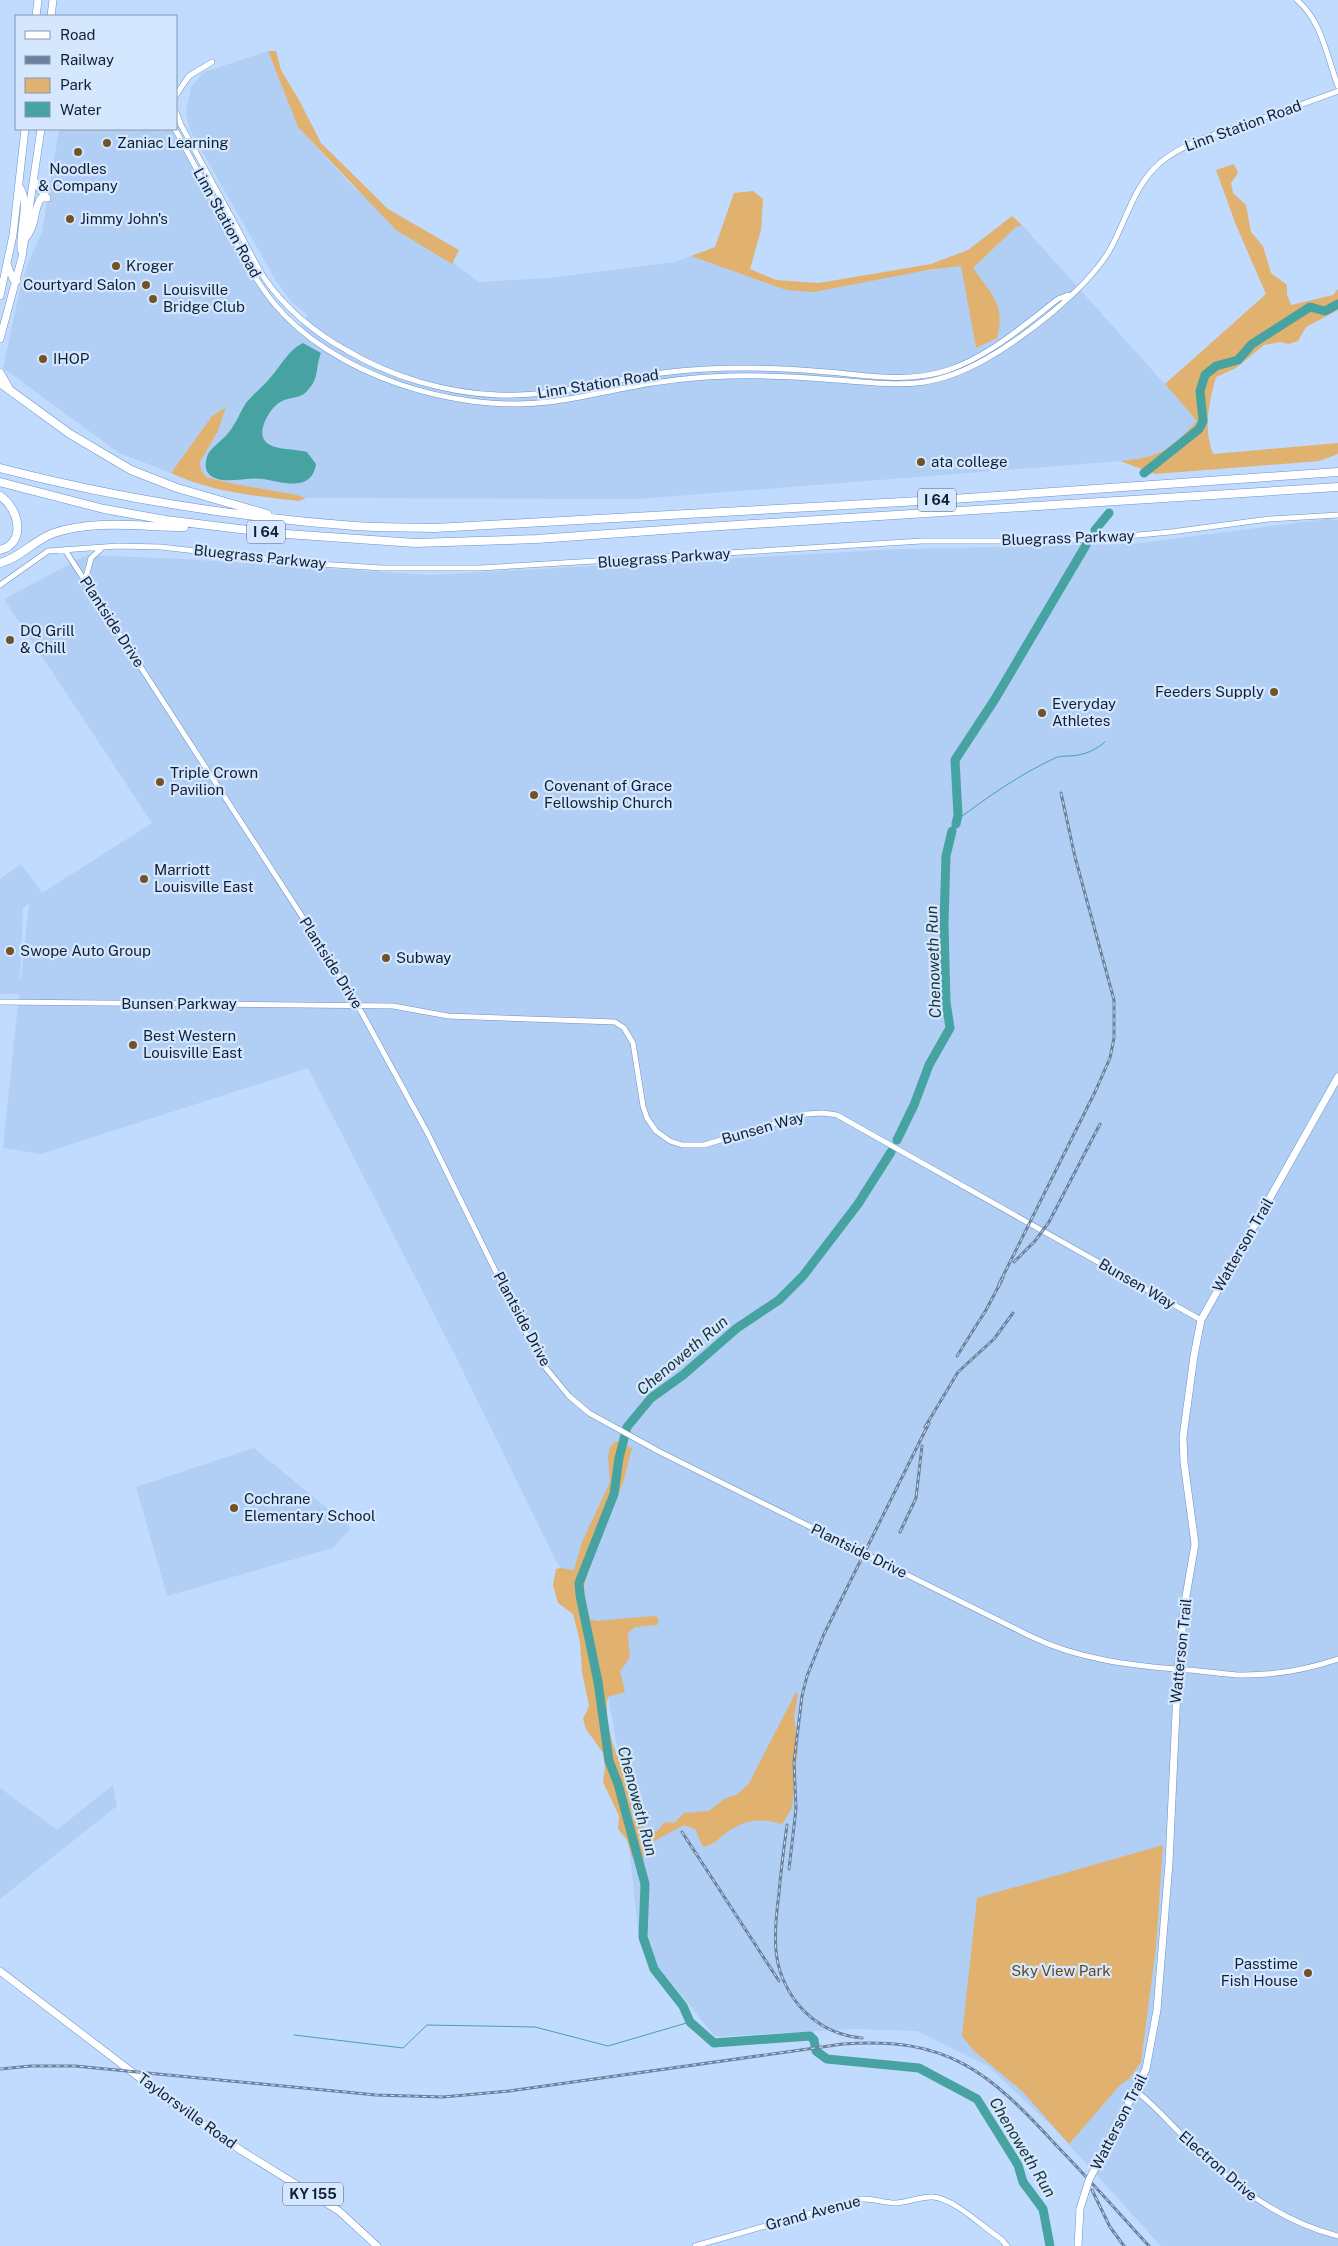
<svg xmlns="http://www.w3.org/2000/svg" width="1338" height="2246" font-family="'Public Sans',sans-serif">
<rect width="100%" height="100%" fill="#c0dbfe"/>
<path fill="#b1cef4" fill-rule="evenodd" d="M268 51 298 127 354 188 479 282 549 278 675 262 691 256 786 290 962 266 976 348 973 268 1016 227 1022 225 1198 421 1175 444 1146 459 638 499 306 498 297 495 230 483 206 477 201 470 200 462 218 431 225 408 212 416 171 473 119 453 3 368 20 289 28 263 42 232 59 129H171L254 282 280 315 297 330 308 315 291 302 275 279 190 130 186 114 191 87 204 72Z
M1327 519 1338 520V2246H1161L1053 2127 988 2066 917 2031 854 2029 715 2037 639 1942 621 1767 595 1626 555 1559 457 1359 308 1068 41 1154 3 1148 19 994H0V879L21 864 42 893 152 823 4 599 87 555 182 559 431 575 900 549 1133 544ZM29 904 21 980H20L23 908Z
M254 1448 351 1528 333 1548 167 1596 136 1487Z
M113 1785 117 1806 0 1899V1788L57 1830Z"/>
<path fill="#e1b170" d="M268 51H276L281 70 299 100 321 143 388 209 459 250 452 264 396 230 298 127Z
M1234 164 1238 173 1231 183 1233 193 1246 205 1251 232 1263 246 1271 273 1287 285V294L1291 305 1333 295 1338 289V310L1306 327 1298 341 1289 344 1280 342 1264 345 1236 368 1216 377C1209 403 1203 428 1213 454L1338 443V454L1319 461 1155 474 1120 461C1160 458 1170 449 1197 421L1165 384 1266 294 1236 225 1216 170Z
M753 191 763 199 761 230 750 269 776 280 819 283 931 264 968 250 1012 216 1022 225 1016 227 973 268C991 294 1006 304 997 338L976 348 961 266 928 270 814 292 786 290 691 256 715 247 734 193Z
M226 407 218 431 200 462 201 470 206 477 230 483 297 495 306 498 299 501C255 496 212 492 171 473L212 416Z
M616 1441 632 1448 623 1483 592 1558 584 1586 586 1605 590 1619 596 1621 652 1616 657 1617 659 1620 657 1625 635 1627 628 1633C628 1653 635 1654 620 1671L625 1692 608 1697C603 1714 614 1758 626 1771L633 1819 638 1825 656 1832 665 1822 674 1823 684 1813 709 1811 724 1799 736 1795 748 1785 796 1692 798 1693 794 1718 798 1746 792 1808 782 1824C758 1817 743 1820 723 1835 717 1841 712 1845 703 1847L695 1829 684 1825 645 1846 643 1861 632 1857 627 1840 618 1829 619 1816 603 1782 605 1768 603 1753 586 1729 583 1719 589 1706 582 1672 580 1642 573 1614 558 1603 553 1585 556 1569 561 1568 574 1570 582 1542 610 1482 608 1457 610 1447Z
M1163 1845 1156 1947 1141 2062 1129 2079 1120 2085 1069 2144 1022 2091 974 2051 962 2036 977 1898Z"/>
<path fill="#47a3a2" d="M303 343 321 353C315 368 320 378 307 391 302 398 290 397 282 401 274 405 269 413 265 421 252 453 288 447 307 452L316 464C312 493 281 482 263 479 247 476 219 487 208 473 204 468 206 459 208 454 213 446 223 440 229 432 236 424 240 412 246 403 253 394 263 387 270 378 281 366 288 350 303 343Z"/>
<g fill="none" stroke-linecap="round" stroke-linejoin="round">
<path stroke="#47a3a2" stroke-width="1" d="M957 820C989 796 1019 775 1055 758 1062 755 1070 757 1078 755 1087 754 1098 748 1105 742
M294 2035 403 2048 427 2025 535 2027 608 2046 690 2022"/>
<path stroke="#47a3a2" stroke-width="9" d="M1144 473 1199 429 1203 421 1200 391 1205 375 1216 366 1238 360 1252 344 1310 307 1325 311 1338 304
M1095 530 1109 513
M956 824 958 815 955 760 995 699 1086 545
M897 1140 914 1105 929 1065 950 1028 946 1002 944 923 946 856 952 831
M891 1152 858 1204 803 1276 779 1300 737 1328 683 1375 651 1398 627 1427 619 1458 614 1494 579 1583 580 1595 598 1682 609 1761 618 1784 645 1884 643 1937 654 1969 683 2006 690 2022 714 2043 810 2036 814 2040 816 2051 827 2059 919 2068 977 2099 1018 2165 1023 2182 1043 2209 1050 2246"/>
<defs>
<path id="minor" d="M1297 0C1323 23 1326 55 1338 86
M176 95 189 76 212 62
M176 112 181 125C199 158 217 191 235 224 245 242 254 262 265 279 285 308 315 333 346 350 391 377 446 393 498 395 554 397 607 380 662 373 716 366 772 367 827 372 866 375 906 383 945 371 987 358 1023 326 1058 299L1068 295
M175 129C192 160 208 191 225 222 239 249 253 277 272 301 332 376 456 413 548 402 574 399 599 393 625 388 659 381 695 377 730 376 765 375 801 377 836 380 898 384 928 392 986 359 1026 336 1083 292 1108 253 1126 223 1133 185 1161 162 1187 141 1220 133 1251 122 1280 112 1309 102 1338 91
M65 550 316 938 363 1015 428 1134 527 1335 545 1367 569 1396 589 1413 660 1452 1030 1636C1079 1660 1134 1666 1188 1670 1205 1671 1221 1674 1237 1675 1272 1676 1305 1670 1338 1659
M85 581 91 558 102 548
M0 585 48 551 118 546 161 547 303 563 382 568H480L922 541H1053L1105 538 1171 532 1269 519 1338 515
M0 1002 393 1006 448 1016 615 1022 624 1028 633 1043 643 1106 647 1118 656 1131 670 1141 682 1145H704L806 1114 823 1113 837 1115 1201 1320
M1136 2091C1153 2104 1167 2120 1183 2136 1228 2180 1274 2220 1338 2236
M695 2246 861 2199C873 2198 883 2203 895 2203 908 2203 920 2196 933 2197 953 2198 983 2227 1001 2239L1007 2246"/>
<path id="major" d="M36 16 38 0
M51 16 53 0
M20 188C30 200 19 233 21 250
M25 239C38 223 32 212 41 198H47L34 181
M7 264 13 279 17 281
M0 296 13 235 25 129
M0 339 22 257 41 129
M0 1971 175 2105 242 2151 339 2211 377 2246
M1104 2151 1146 2069 1157 2010 1169 1863 1178 1669 1185 1602 1195 1544 1184 1462 1183 1437 1194 1356 1201 1320 1338 1077
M1078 2246 1080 2209"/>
<path id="highway" d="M0 373 8 387
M0 383 70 434 131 470 177 488 267 514
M0 468C116 498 236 517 355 526 382 528 409 527 435 528L938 500 1338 472
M0 482 104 509 166 520 272 533 415 543 537 539 706 527 1338 487
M0 496C19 508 27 543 0 550
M0 563C20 558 34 540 54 533 95 519 142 527 184 527"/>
</defs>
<use href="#minor" stroke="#6893c9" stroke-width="6"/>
<use href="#major" stroke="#6893c9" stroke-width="8"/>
<use href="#highway" stroke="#6893c9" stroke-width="9"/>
<use href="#minor" stroke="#fff" stroke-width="5"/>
<use href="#major" stroke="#fff" stroke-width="7"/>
<use href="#highway" stroke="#fff" stroke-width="8"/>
<defs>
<path id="rail" d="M1014 1262 1035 1241 1049 1222 1100 1124
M999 1284 1095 1092 1110 1058 1114 1038V1000L1075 857 1061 793
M957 1356 986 1310 1003 1278
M925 1427 958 1372 994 1339 1013 1313
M900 1532 916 1498 922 1446
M787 1825C784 1847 781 1870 779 1893 773 1938 770 1975 804 2011 820 2027 839 2036 862 2038
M682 1832 779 1981
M789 1869 796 1809 794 1762 802 1696 807 1676 824 1634 929 1423
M0 2069 31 2066H75L376 2095 443 2097 509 2091 843 2044C948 2036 989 2072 1056 2145 1088 2178 1118 2212 1149 2246
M1092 2190 1110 2227 1124 2246"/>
</defs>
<use href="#rail" stroke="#6b819d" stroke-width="3"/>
<use href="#rail" stroke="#d5e7ff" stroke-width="1" stroke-dasharray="4" stroke-linecap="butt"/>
<defs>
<path id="major-bridge" d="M1080 2209 1089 2180 1104 2151"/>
</defs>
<use href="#major-bridge" stroke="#6893c9" stroke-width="8" stroke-linecap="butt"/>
<use href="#major-bridge" stroke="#fff" stroke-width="7"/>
</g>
<g fill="#715327" stroke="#d5e7ff" stroke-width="2">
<circle cx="107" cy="143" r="5"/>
<circle cx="78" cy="152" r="5"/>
<circle cx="70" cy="219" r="5"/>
<circle cx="116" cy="266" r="5"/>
<circle cx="146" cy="285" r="5"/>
<circle cx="153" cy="299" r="5"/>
<circle cx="43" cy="359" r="5"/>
<circle cx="921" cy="462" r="5"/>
<circle cx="10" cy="640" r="5"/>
<circle cx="1274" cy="692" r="5"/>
<circle cx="1042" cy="713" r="5"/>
<circle cx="160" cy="782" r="5"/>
<circle cx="534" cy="795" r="5"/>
<circle cx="144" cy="879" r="5"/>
<circle cx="10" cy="951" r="5"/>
<circle cx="386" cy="958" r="5"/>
<circle cx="133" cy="1045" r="5"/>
<circle cx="234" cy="1508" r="5"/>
<circle cx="1308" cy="1973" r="5"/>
</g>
<g text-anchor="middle" stroke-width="4.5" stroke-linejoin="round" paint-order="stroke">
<g fill="#d5e7ff" stroke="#4a5c72" stroke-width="1">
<rect x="918" y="488.5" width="38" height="23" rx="4"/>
<rect x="247" y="520.5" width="38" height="23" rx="4"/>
<rect x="283" y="2182.5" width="60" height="23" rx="4"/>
</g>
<g font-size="14" font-weight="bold" fill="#0f2035">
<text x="937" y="505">I 64</text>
<text x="266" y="537">I 64</text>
<text x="313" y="2199">KY 155</text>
</g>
<g font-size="15" fill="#0f2035" stroke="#d5e7ff">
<text transform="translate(1243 126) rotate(-20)" y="5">Linn Station Road</text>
<text transform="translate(227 223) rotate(61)" y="5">Linn Station Road</text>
<text transform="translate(598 384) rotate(-9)" y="5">Linn Station Road</text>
<text transform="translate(1068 538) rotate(-2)" y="5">Bluegrass Parkway</text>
<text transform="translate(260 557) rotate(6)" y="5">Bluegrass Parkway</text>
<text transform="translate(664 558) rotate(-4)" y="5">Bluegrass Parkway</text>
<text transform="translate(112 622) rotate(57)" y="5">Plantside Drive</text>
<text transform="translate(331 963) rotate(58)" y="5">Plantside Drive</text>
<text x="179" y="1009">Bunsen Parkway</text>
<text transform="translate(763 1128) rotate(-16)" y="5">Bunsen Way</text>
<text transform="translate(1243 1245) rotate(-60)" y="5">Watterson Trail</text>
<text transform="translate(1137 1284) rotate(30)" y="5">Bunsen Way</text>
<text transform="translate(522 1319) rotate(62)" y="5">Plantside Drive</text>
<text transform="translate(859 1551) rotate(26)" y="5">Plantside Drive</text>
<text transform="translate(1181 1651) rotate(-84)" y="5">Watterson Trail</text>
<text transform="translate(187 2111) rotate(36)" y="5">Taylorsville Road</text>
<text transform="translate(1119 2122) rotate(-63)" y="5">Watterson Trail</text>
<text transform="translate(1218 2166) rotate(41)" y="5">Electron Drive</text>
<text transform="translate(813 2213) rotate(-15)" y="5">Grand Avenue</text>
</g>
<g font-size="15" fill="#0f2035" stroke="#d5e7ff" text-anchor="start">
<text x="117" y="148">Zaniac Learning</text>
<text x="78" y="174" text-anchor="middle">Noodles<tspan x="78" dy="17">&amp; Company</tspan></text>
<text x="80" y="224">Jimmy John's</text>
<text x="126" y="271">Kroger</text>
<text x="136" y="290" text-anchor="end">Courtyard Salon</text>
<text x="163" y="295">Louisville<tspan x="163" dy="17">Bridge Club</tspan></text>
<text x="53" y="364">IHOP</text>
<text x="931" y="467">ata college</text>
<text x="20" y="636">DQ Grill<tspan x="20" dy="17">&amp; Chill</tspan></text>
<text x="1264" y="697" text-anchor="end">Feeders Supply</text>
<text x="1052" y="709">Everyday<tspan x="1052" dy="17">Athletes</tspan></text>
<text x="170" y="778">Triple Crown<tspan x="170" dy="17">Pavilion</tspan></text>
<text x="544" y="791">Covenant of Grace<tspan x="544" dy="17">Fellowship Church</tspan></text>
<text x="154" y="875">Marriott<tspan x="154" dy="17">Louisville East</tspan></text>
<text x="20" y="956">Swope Auto Group</text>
<text x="396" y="963">Subway</text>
<text x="143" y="1041">Best Western<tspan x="143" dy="17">Louisville East</tspan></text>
<text x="244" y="1504">Cochrane<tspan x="244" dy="17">Elementary School</tspan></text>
<text x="1298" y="1969" text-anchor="end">Passtime<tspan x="1298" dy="17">Fish House</tspan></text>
</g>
<g font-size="15" fill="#65481e" stroke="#d5e7ff">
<text x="1061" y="1976">Sky View Park</text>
</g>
<g font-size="16" font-style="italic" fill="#193636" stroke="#d5e7ff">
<text transform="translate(933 962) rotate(-92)" y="6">Chenoweth Run</text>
<text transform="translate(682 1355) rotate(-40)" y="6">Chenoweth Run</text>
<text transform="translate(638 1801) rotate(75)" y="6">Chenoweth Run</text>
<text transform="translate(1023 2147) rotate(59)" y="6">Chenoweth Run</text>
</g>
</g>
<rect x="15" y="15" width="162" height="115" fill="#d5e7ff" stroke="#8697ae"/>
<rect x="25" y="31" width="25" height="8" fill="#ffffff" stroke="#8697ae"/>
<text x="60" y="40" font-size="15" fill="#0f2035">Road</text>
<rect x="25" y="56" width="25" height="8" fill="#6b819d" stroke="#8697ae"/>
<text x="60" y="65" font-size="15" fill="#0f2035">Railway</text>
<rect x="25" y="78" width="25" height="15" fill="#e1b170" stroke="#8697ae"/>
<text x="60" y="90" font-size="15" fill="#0f2035">Park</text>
<rect x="25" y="102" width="25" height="15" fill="#47a3a2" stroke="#8697ae"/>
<text x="60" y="115" font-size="15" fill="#0f2035">Water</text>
</svg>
